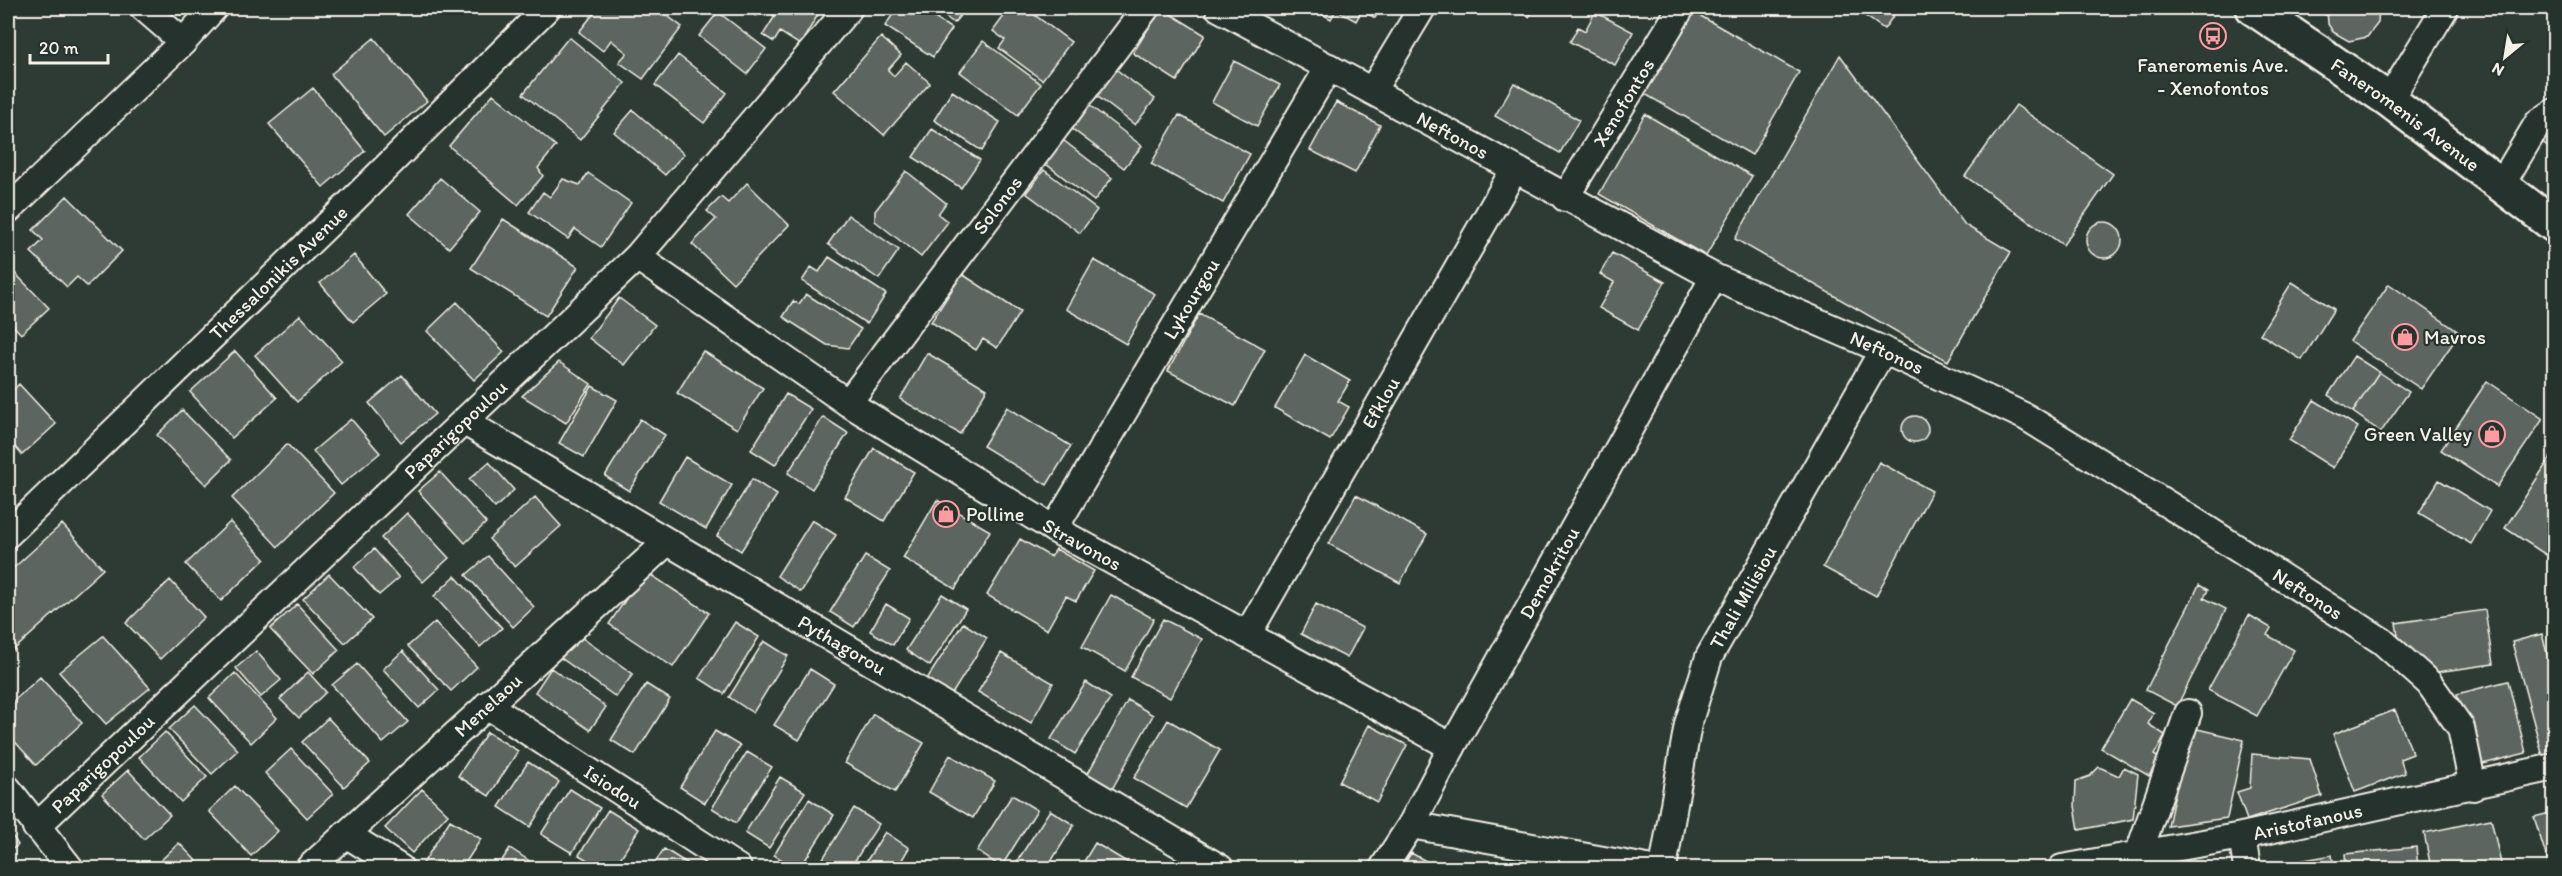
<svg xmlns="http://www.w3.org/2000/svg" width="2562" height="876" font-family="Itim,sans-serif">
<rect width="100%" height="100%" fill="#2e3b34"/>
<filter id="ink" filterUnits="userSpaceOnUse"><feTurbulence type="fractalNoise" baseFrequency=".0167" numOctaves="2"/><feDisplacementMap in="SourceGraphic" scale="12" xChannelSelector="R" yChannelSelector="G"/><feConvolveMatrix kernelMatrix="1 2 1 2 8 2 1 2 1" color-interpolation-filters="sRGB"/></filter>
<g filter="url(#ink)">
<path fill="#5c655e" stroke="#f4f1e8" stroke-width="1.5" d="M598 8H657L682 27 643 79 619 62 627 53 611 40 603 51 579 32Z
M742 8H810L819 13 800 45 780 32 774 42 763 35 775 16 761 8 756 16Z
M897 8H919L952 29 933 57 885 26Z
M933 8H966L954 23Z
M1010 8H1025L1071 42 1042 80 999 48 1005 40 993 31Z
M1060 8H1077L1074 15Z
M1161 8 1205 35 1177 81 1133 53Z
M1311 8H1381L1375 18 1362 10 1356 21 1336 10 1331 19Z
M1514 8H1535L1529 17Z
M1865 8H1899L1884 29 1861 13Z
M2314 8H2327L2326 15Z
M2327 8H2379L2378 23 2367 37 2349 41 2333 32 2328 24Z
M1690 10 1799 72 1752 155 1643 93Z
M718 12 766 49 747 74 699 36Z
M1595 12 1633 32 1615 65 1570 42 1578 27 1585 31Z
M569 37 625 83 580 140 523 94Z
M881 37 901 55 888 70 894 76 906 62 930 83 884 135 834 91Z
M374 38 427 101 384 137 331 74Z
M983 41 1041 84 1018 115 960 72Z
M678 55 727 93 704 123 655 85Z
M1840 55 1965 225 2011 252 1948 361 1735 239Z
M1234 61 1280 85 1257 126 1212 102Z
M1113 67 1155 99 1135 125 1093 93Z
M1514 83 1579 120 1560 153 1495 116Z
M313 88 365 151 323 187 269 124Z
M952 91 1000 122 982 151 934 120Z
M493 94 556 146 538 168 543 176 518 205 449 146Z
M1336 102 1380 125 1355 173 1310 150Z
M1089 105 1142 146 1124 168 1071 128Z
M2016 105 2113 174 2063 245 1965 176Z
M633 110 684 154 665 175 614 132Z
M1645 114 1752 176 1706 256 1599 194Z
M1179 115 1250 154 1223 203 1151 164Z
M2554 120V151L2540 140Z
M932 129 980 160 961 188 913 157Z
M1059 137 1112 178 1094 201 1041 160Z
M1044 170 1097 210 1080 233 1026 193Z
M906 171 946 203 938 214 948 222 921 257 875 221V211Z
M588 173 631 203 601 247 575 229 568 239 529 212 543 192 550 197 563 179 580 185Z
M440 178 480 212 449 248 409 214Z
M747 183 789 225 733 283 692 244 716 219 707 211 721 197 728 203Z
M67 196 122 251 87 286 77 277 67 287 31 252 43 240 33 230Z
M848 215 899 250 879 279 828 244Z
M503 219 578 267 546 316 471 268Z
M2086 240a18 18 0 1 1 36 0a18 18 0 1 1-36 0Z
M1612 253 1665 282 1638 330 1599 308 1614 282 1600 274Z
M354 255 386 294 353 322 320 283Z
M829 257 886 294 867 324 802 281 811 267 819 272Z
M1094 260 1155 294 1126 344 1066 309Z
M8 266 49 308 21 334 8 320Z
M962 274 1020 312 997 348 983 339 976 350 931 322Z
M2292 282 2334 309 2302 360 2260 334Z
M2389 284 2460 333 2421 389 2350 341Z
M806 294 861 329 848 348 827 345 783 317 793 301 799 304Z
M619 298 655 325 624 365 589 338Z
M457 302 504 352 474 380 427 331Z
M1199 314 1265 349 1235 406 1168 371Z
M300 315 342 361 297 402 255 355Z
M235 351 277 398 232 438 190 392Z
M703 351 763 388 737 429 677 393Z
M927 353 987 389 960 434 900 399Z
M1305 355 1350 381 1338 401 1349 407 1330 440 1275 408Z
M2354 356 2379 372 2353 412 2328 395Z
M559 362 591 384 566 423 522 396Z
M2379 372 2409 392 2381 432 2353 412Z
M402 375 435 414 401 442 369 403Z
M2487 381 2543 419 2497 487 2441 450Z
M19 384 56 424 22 455 8 439V395Z
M592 386 617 400 584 457 559 443Z
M786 394 811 409 775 465 751 450Z
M2314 400 2358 427 2333 468 2289 440Z
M1007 407 1071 446 1047 485 983 446Z
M182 410 231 460 206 485 157 435Z
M1902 429a13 13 0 1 1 26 0a13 13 0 1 1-26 0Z
M823 417 848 433 812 489 788 473Z
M351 419 380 453 341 485 313 451Z
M640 419 665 435 629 491 605 476Z
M287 444 334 493 278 547 232 498Z
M874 448 914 472 884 521 845 497Z
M2554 452V560L2505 528Z
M685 457 732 485 706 529 659 501Z
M489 462 514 490 495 508 469 479Z
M1879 462 1932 491 1876 596 1823 567Z
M440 472 486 523 465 543 418 491Z
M752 479 777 495 741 551 717 536Z
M2439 480 2490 511 2471 544 2419 513Z
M1356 495 1427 534 1400 583 1329 544Z
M535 497 561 526 515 567 489 539Z
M937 500 990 531 955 589 903 558Z
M407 513 449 558 423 582 381 538Z
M812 520 836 535 801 592 777 576Z
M230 522 265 559 221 601 186 564Z
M62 524 103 569 8 655V573Z
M1020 539 1051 557 1056 549 1094 571 1076 601 1066 596 1047 630 987 595Z
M374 549 399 578 379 595 354 567Z
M488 556 534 607 513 627 466 575Z
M865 556 890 571 854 627 830 612Z
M645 571 709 613 673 667 609 624Z
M329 574 372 619 345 643 303 599Z
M455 576 502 628 480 647 434 596Z
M170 580 204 617 160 659 126 623Z
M2199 585 2208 590 2204 598 2226 609 2177 706 2146 690Z
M942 594 966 609 930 666 906 650Z
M1111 595 1154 619 1125 671 1082 647Z
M297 604 339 650 313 674 270 629Z
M886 604 909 618 893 645 870 631Z
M1316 604 1363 628 1347 658 1301 634Z
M2485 610 2493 664 2437 672 2399 641 2396 623Z
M2249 615 2271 628 2267 635 2294 650 2257 716 2208 690Z
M1163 619 1202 639 1170 698 1131 677Z
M435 622 477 667 451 691 408 646Z
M735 622 759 637 724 694 699 678Z
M963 623 987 638 952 694 927 679Z
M2542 634 2548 657 2554 655V754L2543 757 2512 642Z
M578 635 633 674 616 697 561 658Z
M103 636 150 688 106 724 59 672Z
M764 641 788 656 753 713 729 697Z
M256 651 281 680 261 697 236 668Z
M403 651 439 690 419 708 383 669Z
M1001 653 1053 683 1031 723 978 692Z
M357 664 408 722 383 743 332 685Z
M551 668 606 707 590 730 535 692Z
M810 669 834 684 799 740 774 725Z
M308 672 326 692 299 718 280 699Z
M235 673 277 718 251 743 209 698Z
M40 677 82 723 36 765 8 734V706Z
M2508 681 2526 753 2475 766 2457 694Z
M1086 682 1111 698 1075 754 1051 739Z
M646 684 670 699 635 755 611 740Z
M2130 699 2154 713 2148 724 2165 735 2154 755 2159 758 2149 776 2101 748Z
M1128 700 1153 715 1111 791 1086 777Z
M195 705 238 750 212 774 169 729Z
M2395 710 2413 754 2400 759 2405 773 2355 792 2333 734Z
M873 714 924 743 895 792 845 763Z
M328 718 370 763 344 787 302 742Z
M1168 720 1220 750 1186 808 1134 778Z
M1369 725 1407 745 1377 802 1339 782Z
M2189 727 2244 740 2227 818 2168 826Z
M715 731 740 746 705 803 680 787Z
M165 732 207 777 181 802 139 757Z
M487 732 518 751 489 796 458 776Z
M291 749 333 794 307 818 265 773Z
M747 752 772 767 736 823 712 808Z
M2252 754 2310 759 2322 796 2247 820 2237 792 2250 788Z
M950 755 995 781 973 818 929 792Z
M528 762 559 782 530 827 499 807Z
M2099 767 2119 776 2124 767 2138 774 2133 819 2079 830 2075 806 2076 781 2090 776Z
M128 770 170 815 144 839 102 794Z
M780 777 805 792 769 848 745 833Z
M235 786 278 831 251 856 209 811Z
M422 789 448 814 412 853 385 828Z
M570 789 600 808 572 853 541 834Z
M1012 795 1037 810 1001 867 977 851Z
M809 799 834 815 800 868H795L774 855Z
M854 808 879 824 850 868H825L819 865Z
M608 810 639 829 614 868H601L579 855Z
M1050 810 1074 825 1047 868H1019L1014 866Z
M2554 812V868H2550L2534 817Z
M2491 819 2502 868H2431L2424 833Z
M450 820 481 839 462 868H428L422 865Z
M8 829 18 845 8 852Z
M885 832 909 848 897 868H862Z
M179 843 203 868H163L158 863Z
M1095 843 1135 867 1134 868H1080Z
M2416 847 2418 868H2346L2345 854Z
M510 848 540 868H497Z
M664 849 695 868H651Z
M1411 853 1439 868H1402Z
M2332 855 2334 868H2271L2270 866Z"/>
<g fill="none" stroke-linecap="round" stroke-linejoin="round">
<defs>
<g id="minor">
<path d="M144 8 183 42"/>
<path id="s1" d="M1219 8 1714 277 1883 350 2026 417 2177 510 2382 641 2429 683 2461 728 2473 787"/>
<path d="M1372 91 1422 8"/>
<path d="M2389 100 2445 8"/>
<path d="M2501 185 2538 123 2554 112"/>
<path id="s2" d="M1565 198 1681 8"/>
<path d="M8 210 183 42 214 8"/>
<path id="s3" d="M637 257 848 403 1054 529 1452 747"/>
<path id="s4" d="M848 403 1146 8"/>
<path id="s5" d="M465 422 1220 868"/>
<path id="s6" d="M1054 529 1329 67"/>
<path id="s7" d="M8 534 347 206 547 8"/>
<path id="s8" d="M1247 635 1514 170"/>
<path id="s9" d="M487 705 738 868"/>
<path d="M8 789 70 868"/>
<path d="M1411 825 1647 868"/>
<path id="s10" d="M36 827 637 257 849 8"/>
<path d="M346 834 400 868"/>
<path d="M2242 836 2247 868"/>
<path d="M2138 855 2188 713"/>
<path id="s11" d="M309 868 667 542"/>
<path id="s12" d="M1383 868 1411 825 1452 747 1714 277"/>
<path id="s13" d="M1663 868 1688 724 1709 657 1883 350"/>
<path id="s14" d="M2062 868 2242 836 2554 767"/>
</g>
<g id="major">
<path id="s15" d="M2253 8 2389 100 2554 225"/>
</g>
</defs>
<use href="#minor" stroke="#f4f1e8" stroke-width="30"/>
<use href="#major" stroke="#f4f1e8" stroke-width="38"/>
<use href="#minor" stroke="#26332d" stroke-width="26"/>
<use href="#major" stroke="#26332d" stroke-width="33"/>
</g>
</g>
<defs>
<symbol id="bus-ring" viewBox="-11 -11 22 22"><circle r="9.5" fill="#26332d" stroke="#ff9aa2" stroke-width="1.5"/><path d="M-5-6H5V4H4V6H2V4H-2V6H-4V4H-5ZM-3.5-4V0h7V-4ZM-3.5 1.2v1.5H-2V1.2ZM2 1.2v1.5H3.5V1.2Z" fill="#ff9aa2"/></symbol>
<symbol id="shop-ring" viewBox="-11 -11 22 22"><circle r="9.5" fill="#26332d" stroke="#ff9aa2" stroke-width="1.5"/><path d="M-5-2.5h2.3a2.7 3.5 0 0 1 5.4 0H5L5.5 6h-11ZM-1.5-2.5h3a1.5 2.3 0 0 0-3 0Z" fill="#ff9aa2"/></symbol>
</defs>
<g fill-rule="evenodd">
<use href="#bus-ring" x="2198" y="21" width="30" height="30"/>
<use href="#shop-ring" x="2390" y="322" width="30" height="30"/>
<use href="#shop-ring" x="2477" y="419" width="30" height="30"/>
<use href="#shop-ring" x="931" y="499" width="30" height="30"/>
</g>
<g text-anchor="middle" stroke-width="4.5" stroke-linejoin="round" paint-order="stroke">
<g font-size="20" fill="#f4f1e8" stroke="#26332d" text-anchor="start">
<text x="2213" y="72" text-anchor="middle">Faneromenis Ave.<tspan x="2213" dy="23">- Xenofontos</tspan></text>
<text x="2424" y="344">Mavros</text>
<text x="2472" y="441" text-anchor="end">Green Valley</text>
<text x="966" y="521">Polline</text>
</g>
<g font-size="20" fill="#f4f1e8" stroke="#26332d">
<text dy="7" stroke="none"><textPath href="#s2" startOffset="112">Xenofontos</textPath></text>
<text dy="7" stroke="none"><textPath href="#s15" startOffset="186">Faneromenis Avenue</textPath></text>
<text dy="7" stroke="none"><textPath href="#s1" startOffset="266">Neftonos</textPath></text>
<text dy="7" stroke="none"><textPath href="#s4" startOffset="248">Solonos</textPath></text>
<text dy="7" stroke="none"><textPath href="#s7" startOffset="376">Thessalonikis Avenue</textPath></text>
<text dy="7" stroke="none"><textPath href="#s6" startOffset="268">Lykourgou</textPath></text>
<text dy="7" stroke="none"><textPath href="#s1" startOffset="752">Neftonos</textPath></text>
<text dy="7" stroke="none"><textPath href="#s8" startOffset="268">Efklou</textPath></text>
<text dy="7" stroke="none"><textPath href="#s10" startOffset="578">Paparigopoulou</textPath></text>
<text dy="7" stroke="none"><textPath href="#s3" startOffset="530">Stravonos</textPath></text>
<text dy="7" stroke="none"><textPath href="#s12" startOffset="339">Demokritou</textPath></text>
<text dy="7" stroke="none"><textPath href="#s1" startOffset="1238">Neftonos</textPath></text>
<text dy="7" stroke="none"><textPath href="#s13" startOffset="285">Thali Milisiou</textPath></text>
<text dy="7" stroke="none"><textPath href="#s5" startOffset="438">Pythagorou</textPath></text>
<text dy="7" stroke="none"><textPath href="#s11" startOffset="242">Menelaou</textPath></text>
<text dy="7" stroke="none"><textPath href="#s10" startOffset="92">Paparigopoulou</textPath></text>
<text dy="7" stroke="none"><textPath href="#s9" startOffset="150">Isiodou</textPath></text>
<text dy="7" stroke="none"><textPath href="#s14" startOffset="250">Aristofanous</textPath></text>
</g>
</g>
<rect width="2562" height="876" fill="none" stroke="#26332d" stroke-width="30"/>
<rect x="15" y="15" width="2532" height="846" fill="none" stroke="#f4f1e8" stroke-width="2" filter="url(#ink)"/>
<g transform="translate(2505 57) rotate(210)" stroke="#26332d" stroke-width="4.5" paint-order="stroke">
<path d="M0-4.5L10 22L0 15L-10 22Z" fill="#f4f1e8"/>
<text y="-9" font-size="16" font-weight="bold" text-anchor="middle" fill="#f4f1e8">N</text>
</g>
<path d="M30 54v9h78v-9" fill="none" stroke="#f4f1e8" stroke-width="3"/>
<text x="39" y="54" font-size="18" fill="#f4f1e8" stroke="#26332d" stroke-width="4.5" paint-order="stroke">20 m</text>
</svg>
